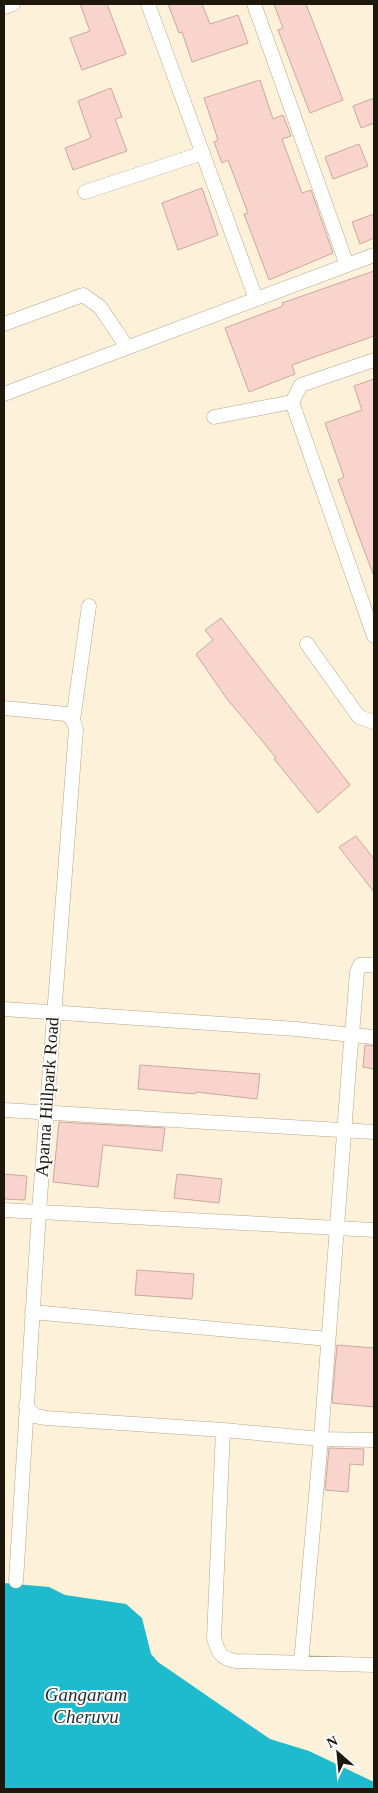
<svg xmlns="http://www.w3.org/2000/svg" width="378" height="1793" font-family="'Times New Roman',serif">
<rect width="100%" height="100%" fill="#fef1d9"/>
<path fill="#1ebbce" d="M4 1583 49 1587 65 1595 126 1604 142 1618 151 1654 158 1662 270 1739 309 1751 374 1782V1789H4Z"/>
<path fill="#f9d4cc" stroke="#cba7a0" d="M80 4H107L126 54 82 70 70 38 90 31Z
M168 4H202L210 24 238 15 248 43 192 62 182 32 179 33Z
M274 4H306L343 100 310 113 278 30 283 28Z
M260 80 273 119 283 115 291 136 282 139 302 193 311 190 333 253 269 280 244 214 248 213 228 160 222 163 214 142 218 140 204 98Z
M111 88 122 117 115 119 127 151 73 170 65 148 91 138 78 101Z
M374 98V123L361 128 353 106Z
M359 144 368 166 333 179 325 157Z
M202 188 218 235 178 250 162 203Z
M374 214V238L360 244 352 222Z
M374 271V336L292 365 295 374 249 392 225 328 283 306 282 303Z
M374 379V574H373L338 480 344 477 325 423 362 410 354 386Z
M221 618 350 785 318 813 274 759 276 758 260 738 227 699 196 654 213 640 205 630Z
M356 836 374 859V892L339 847Z
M365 1045 374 1046V1069L363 1067Z
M140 1065 260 1074 257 1099 196 1092 195 1094 138 1089Z
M59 1122 165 1128 162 1151 103 1145 98 1187 53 1182Z
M4 1174 27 1176 25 1200 4 1199Z
M177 1174 222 1179 219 1203 174 1198Z
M137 1270 194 1274 192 1299 135 1295Z
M337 1345 374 1348V1407L332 1403Z
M329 1448 364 1449 363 1465 350 1464 348 1492 325 1490Z"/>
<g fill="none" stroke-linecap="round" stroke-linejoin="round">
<defs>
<path id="street" d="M148 4 256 299
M254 4 347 265
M5 7 13 4
M85 192 203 153
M4 324 83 295 100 307 127 347
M374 360 301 385 292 402 374 636
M4 394 374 255
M214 417 292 402
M307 644 359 717 374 722
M4 708 66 714 73 720 76 729 39 1211 16 1581
M73 720 89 606
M4 1009 296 1029 352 1035 357 972 360 965H374
M4 1110 374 1132
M4 1210 374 1230
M32 1312 328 1339
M26 1406 35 1416 46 1418 223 1430 321 1439 374 1440
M223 1430 214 1638C218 1652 220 1658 235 1661L374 1665
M301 1663 321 1439 350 1054 352 1035 374 1037"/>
</defs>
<use href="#street" stroke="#b5a689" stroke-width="15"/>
<use href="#street" stroke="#fff" stroke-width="14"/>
</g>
<g text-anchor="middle" stroke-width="4" stroke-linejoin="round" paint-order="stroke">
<g font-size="18" fill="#1d170c" stroke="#fff">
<text transform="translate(47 1097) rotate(-86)" y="6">Aparna Hillpark Road</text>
</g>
<g font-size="19" font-style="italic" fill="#193134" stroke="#fff">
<text x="86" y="1701">Gangaram<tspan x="86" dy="22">Cheruvu</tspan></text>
</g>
</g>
<rect width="378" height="1793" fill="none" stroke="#1d170c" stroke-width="10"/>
<g transform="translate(338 1753) rotate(333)" stroke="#ffffff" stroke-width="4" paint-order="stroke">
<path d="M0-4L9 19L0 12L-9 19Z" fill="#1d170c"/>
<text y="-8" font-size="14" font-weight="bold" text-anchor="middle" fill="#1d170c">N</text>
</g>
</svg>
